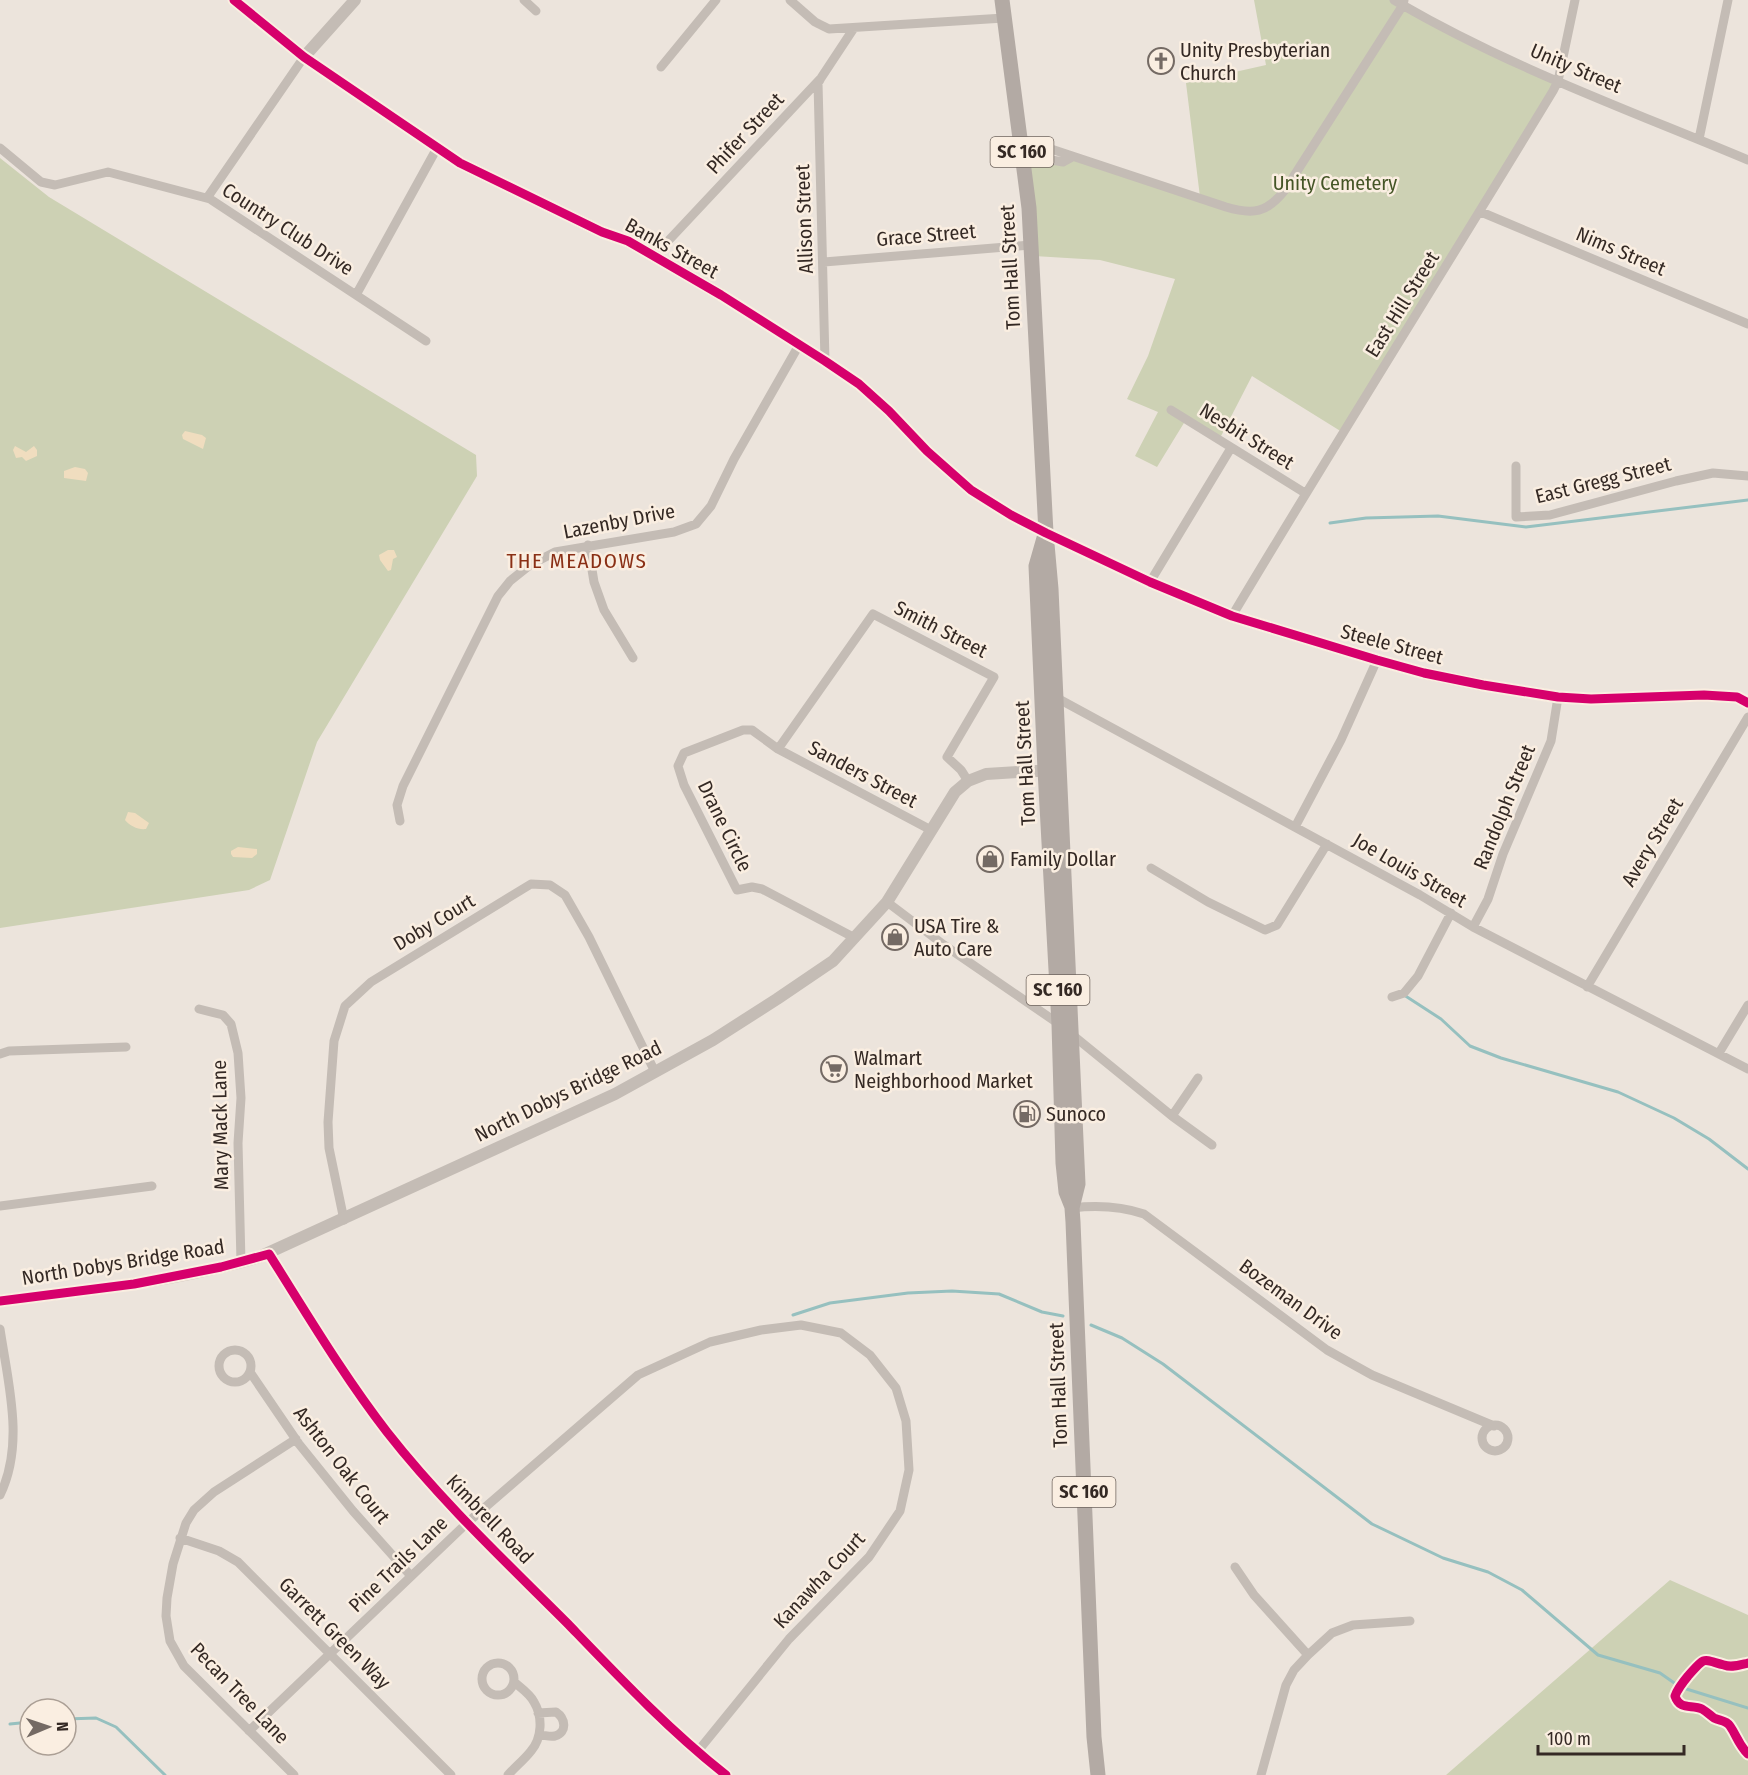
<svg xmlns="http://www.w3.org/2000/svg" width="1748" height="1775" font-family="'Fira Sans Condensed',sans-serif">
<rect width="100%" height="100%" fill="#ece4dc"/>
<path fill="#cdd1b4" d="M1254 0H1391L1555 82 1342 432 1252 376 1220 438 1187 418 1157 467 1135 456 1158 412 1127 399 1148 356 1175 279 1100 260 1034 256 1026 157 1073 159 1200 197 1186 83 1266 65Z
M0 158 49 197 476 455 477 476 317 742 270 880 249 890 0 928Z
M1670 1580 1748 1615V1775H1446Z"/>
<path fill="#f0ddbf" d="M185 431 202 435 206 438 203 449 183 439 182 435Z
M15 446 26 452 34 446 37 450V456L26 461 22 457 16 458 13 450Z
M75 467 85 469 88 473 86 481 64 478V471Z
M388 550H394L397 557 393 559 391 570 388 571 380 560 379 555Z
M128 812 135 813 149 823 146 829C138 830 130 826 125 820Z
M238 847 257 849V854L252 858 233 857 231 854V851Z"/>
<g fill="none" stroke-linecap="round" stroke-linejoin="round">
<path stroke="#96c0bf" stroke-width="3" d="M1330 523 1366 518 1438 516 1526 527 1748 500
M1404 995 1441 1019 1470 1046 1501 1058 1618 1092 1674 1118 1709 1139 1748 1169
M793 1315 830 1303 908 1293 952 1291 999 1294 1042 1312 1063 1316
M1091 1325 1122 1338 1163 1364 1372 1524 1443 1558 1488 1572 1522 1590 1598 1655 1660 1673 1680 1687 1748 1708
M66 1719 96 1718 116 1727 165 1775
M10 1724 30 1722"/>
<path stroke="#c4bcb5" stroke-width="9" d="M524 0 536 11
M790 0 815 22 829 29 1004 18
M1394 0C1506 66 1629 110 1748 160
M661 67 716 0
M820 80 818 83 825 361
M1021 139 1226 207C1253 215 1267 213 1285 190L1403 5 1404 0
M1699 139 1728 0
M0 148 41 182 55 185 108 172 210 199 426 341
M1023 155 1063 162 1072 157
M207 198 304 57
M1481 212 1748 324
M654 256 821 78 854 28
M824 262 1030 245
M356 295 437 148
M1171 410 1305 493
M1516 466V517L1550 515 1676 481 1713 473 1748 476
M588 545 594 582 604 610 633 658
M1150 582 1231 448
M1232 616C1337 440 1447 266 1553 91L1558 81 1575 0
M1057 698 1420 895 1473 927 1748 1069
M778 749 873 614 994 677 947 757 961 770 968 781
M400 821 397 805 403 786 498 596 510 581 530 565 555 552 674 532 696 524 711 506 734 459 799 345
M1295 827 1341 740 1377 660
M1151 868 1208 902 1265 930 1277 925 1327 844
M887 902 944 945 1059 1024 1172 1116 1212 1145
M1473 927 1488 899 1503 854 1551 741 1558 697
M855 938 762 889 752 887 737 890 684 785 678 766 684 753 743 730H752L778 749 931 830
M1587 987 1748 717
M1392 997 1404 993 1418 976 1451 913
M199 1009 223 1015 231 1024 238 1053 241 1098 238 1143 241 1262
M1719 1053 1748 1005
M0 1054 9 1051 126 1047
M1172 1116 1198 1078
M0 1206 152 1186
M1072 1208C1097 1205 1120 1206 1144 1214L1327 1350 1372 1375 1494 1426
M344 1220 329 1148 328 1122 334 1041 345 1006 371 982 531 884 550 885 565 895 589 937 655 1072
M0 1329C8 1383 25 1444 0 1495
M219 1366a16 16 0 1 1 32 0a16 16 0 1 1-32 0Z
M250 1372 299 1444 353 1511 411 1576
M1482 1438a13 13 0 1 1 26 0a13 13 0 1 1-26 0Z
M180 1538 219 1551 238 1562 451 1775
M1235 1567 1254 1595 1308 1655
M482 1679a16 16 0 1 1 32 0a16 16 0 1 1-32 0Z
M538 1713 556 1712C565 1718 568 1732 555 1736 550 1737 544 1735 539 1735
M249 1731 467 1523 638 1375 710 1342 761 1330 801 1325 841 1333 870 1355 896 1388 906 1421 909 1470 900 1511 869 1557 789 1639 698 1751
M294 1775 184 1666 170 1641 166 1616 167 1598 173 1564 186 1523 194 1510 214 1492 296 1439
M508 1775C515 1767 524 1760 531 1751 542 1738 543 1717 534 1702 530 1694 521 1688 514 1682
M1261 1775 1286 1685 1294 1670 1308 1655 1332 1633 1353 1625 1410 1621"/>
<path stroke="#c4bcb5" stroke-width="12" d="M234 0 304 57 460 163 602 232 628 241 721 295 825 361 859 384 889 411 927 451 971 490 1011 515 1046 533 1150 582 1232 616 1377 660 1424 673 1483 685 1558 697 1591 699 1704 695 1737 697 1748 703
M304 57 355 0
M269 1254C307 1314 343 1375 387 1432 441 1501 506 1562 568 1624 618 1676 669 1730 726 1775
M0 1301C87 1290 175 1282 259 1257L615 1094 713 1040 777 999 833 961 887 902 955 792 968 781 986 774 1053 770"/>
<path stroke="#b3aaa4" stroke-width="15" d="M1002 0 1029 208 1046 533 1051 589 1078 1184 1072 1208 1073 1222 1094 1737 1098 1775
M1044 538 1036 566 1045 770 1059 1024 1063 1163 1066 1192 1072 1207"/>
<defs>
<path id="cycleway" d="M234 0 304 57 460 163 602 232 628 241 721 295 825 361 859 384 889 411 927 451 971 490 1011 515 1046 533 1150 582 1232 616 1377 660 1424 673 1483 685 1558 697 1591 699 1704 695 1737 697 1748 703
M0 1301 134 1284 221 1267 269 1254C307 1314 343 1375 387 1432 441 1501 506 1562 568 1624 618 1676 669 1730 726 1775
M1748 1663C1740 1665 1732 1668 1724 1665 1701 1659 1706 1656 1688 1676 1683 1682 1678 1688 1675 1696 1680 1711 1692 1704 1702 1709 1707 1712 1710 1715 1714 1718 1720 1721 1726 1720 1730 1726 1737 1736 1738 1744 1748 1754"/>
</defs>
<use href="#cycleway" stroke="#faeee1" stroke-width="13"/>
<use href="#cycleway" stroke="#d6006c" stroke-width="9"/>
</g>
<defs>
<symbol id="church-ring" viewBox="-11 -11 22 22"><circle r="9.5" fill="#faeee1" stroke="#746a64" stroke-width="1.5"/><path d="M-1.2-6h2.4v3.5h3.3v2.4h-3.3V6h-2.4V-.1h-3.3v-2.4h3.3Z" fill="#746a64"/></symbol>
<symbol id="shop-ring" viewBox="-11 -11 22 22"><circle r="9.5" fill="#faeee1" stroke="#746a64" stroke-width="1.5"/><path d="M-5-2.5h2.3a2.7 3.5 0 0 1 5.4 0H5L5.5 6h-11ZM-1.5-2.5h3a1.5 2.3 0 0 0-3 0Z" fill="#746a64"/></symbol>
<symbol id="supermarket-ring" viewBox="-11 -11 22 22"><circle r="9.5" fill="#faeee1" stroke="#746a64" stroke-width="1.5"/><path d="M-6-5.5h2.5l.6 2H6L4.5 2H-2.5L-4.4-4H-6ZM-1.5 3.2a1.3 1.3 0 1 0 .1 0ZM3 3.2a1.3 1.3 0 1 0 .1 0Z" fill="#746a64"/></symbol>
<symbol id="fuel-ring" viewBox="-11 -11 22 22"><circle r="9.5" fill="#faeee1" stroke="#746a64" stroke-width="1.5"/><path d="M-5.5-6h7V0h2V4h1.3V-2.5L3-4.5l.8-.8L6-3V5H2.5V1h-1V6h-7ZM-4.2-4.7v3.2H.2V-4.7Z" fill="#746a64"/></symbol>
</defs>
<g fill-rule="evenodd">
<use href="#church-ring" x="1146" y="46" width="30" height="30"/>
<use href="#shop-ring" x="975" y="844" width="30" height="30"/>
<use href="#shop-ring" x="880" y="922" width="30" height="30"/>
<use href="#supermarket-ring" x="819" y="1054" width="30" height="30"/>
<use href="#fuel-ring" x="1012" y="1099" width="30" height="30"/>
</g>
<g text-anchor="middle" stroke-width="5" stroke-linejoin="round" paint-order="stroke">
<g fill="#faeee1" stroke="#6f645d" stroke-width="1.5">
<rect x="990.5" y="137" width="63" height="30" rx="4.5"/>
<rect x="1026.5" y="975" width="63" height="30" rx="4.5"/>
<rect x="1052.5" y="1477" width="63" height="30" rx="4.5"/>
</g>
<g font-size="18" font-weight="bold" fill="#342924">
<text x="1022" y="158">SC 160</text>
<text x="1058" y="996">SC 160</text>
<text x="1084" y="1498">SC 160</text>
</g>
<g font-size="20" fill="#342924" stroke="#faeee1" text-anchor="start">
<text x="1180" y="57">Unity Presbyterian<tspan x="1180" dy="23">Church</tspan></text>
<text x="1010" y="866">Family Dollar</text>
<text x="914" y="933">USA Tire &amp;<tspan x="914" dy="23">Auto Care</tspan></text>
<text x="854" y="1065">Walmart<tspan x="854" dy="23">Neighborhood Market</tspan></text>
<text x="1046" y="1121">Sunoco</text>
</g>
<g font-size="20" fill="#342924" stroke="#faeee1">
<text transform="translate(1576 68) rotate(23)" y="7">Unity Street</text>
<text transform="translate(745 133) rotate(-47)" y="7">Phifer Street</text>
<text transform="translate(804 219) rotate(-92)" y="7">Allison Street</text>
<text transform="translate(288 229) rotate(33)" y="7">Country Club Drive</text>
<text transform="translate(926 235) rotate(-5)" y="7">Grace Street</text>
<text transform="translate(672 248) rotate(29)" y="7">Banks Street</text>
<text transform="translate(1621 251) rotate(23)" y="7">Nims Street</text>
<text transform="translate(1010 267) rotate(-93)" y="7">Tom Hall Street</text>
<text transform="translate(1402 304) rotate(-58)" y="7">East Hill Street</text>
<text transform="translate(1247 436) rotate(32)" y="7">Nesbit Street</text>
<text transform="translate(1603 480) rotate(-14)" y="7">East Gregg Street</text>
<text transform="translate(619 521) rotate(-11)" y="7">Lazenby Drive</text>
<text transform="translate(941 629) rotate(27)" y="7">Smith Street</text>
<text transform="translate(1392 644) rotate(15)" y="7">Steele Street</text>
<text transform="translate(1025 763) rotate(-93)" y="7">Tom Hall Street</text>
<text transform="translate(863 774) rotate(28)" y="7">Sanders Street</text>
<text transform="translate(1504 807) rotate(-68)" y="7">Randolph Street</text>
<text transform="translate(725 826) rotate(64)" y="7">Drane Circle</text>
<text transform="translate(1652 842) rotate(-59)" y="7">Avery Street</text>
<text transform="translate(1410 870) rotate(30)" y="7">Joe Louis Street</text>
<text transform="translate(434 922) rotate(-31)" y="7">Doby Court</text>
<text transform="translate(568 1091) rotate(-26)" y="7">North Dobys Bridge Road</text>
<text transform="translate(220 1125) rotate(-91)" y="7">Mary Mack Lane</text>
<text transform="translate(123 1262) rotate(-9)" y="7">North Dobys Bridge Road</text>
<text transform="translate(1291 1299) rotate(36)" y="7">Bozeman Drive</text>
<text transform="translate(1058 1385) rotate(-92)" y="7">Tom Hall Street</text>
<text transform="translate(342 1465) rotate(52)" y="7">Ashton Oak Court</text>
<text transform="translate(490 1519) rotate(46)" y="7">Kimbrell Road</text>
<text transform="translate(398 1564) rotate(-44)" y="7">Pine Trails Lane</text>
<text transform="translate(819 1580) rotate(-47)" y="7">Kanawha Court</text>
<text transform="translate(335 1633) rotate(45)" y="7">Garrett Green Way</text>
<text transform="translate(240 1693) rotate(46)" y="7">Pecan Tree Lane</text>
</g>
<g font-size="20" fill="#445526" stroke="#faeee1">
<text x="1335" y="190">Unity Cemetery</text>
</g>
<g font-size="21" letter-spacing="1.5" fill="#8a3016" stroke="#faeee1">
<text x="577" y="568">THE MEADOWS</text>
</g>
</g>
<g transform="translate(48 1727) rotate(88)"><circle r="28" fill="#faeee1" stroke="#ab9f95" stroke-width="1.5"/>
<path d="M0-4.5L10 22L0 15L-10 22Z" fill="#746a64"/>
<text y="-9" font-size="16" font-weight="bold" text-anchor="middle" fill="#342924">N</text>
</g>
<path d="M1538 1745v9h146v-9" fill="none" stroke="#342924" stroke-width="3"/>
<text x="1547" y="1745" font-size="18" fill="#342924" stroke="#faeee1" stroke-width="4.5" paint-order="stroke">100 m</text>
</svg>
